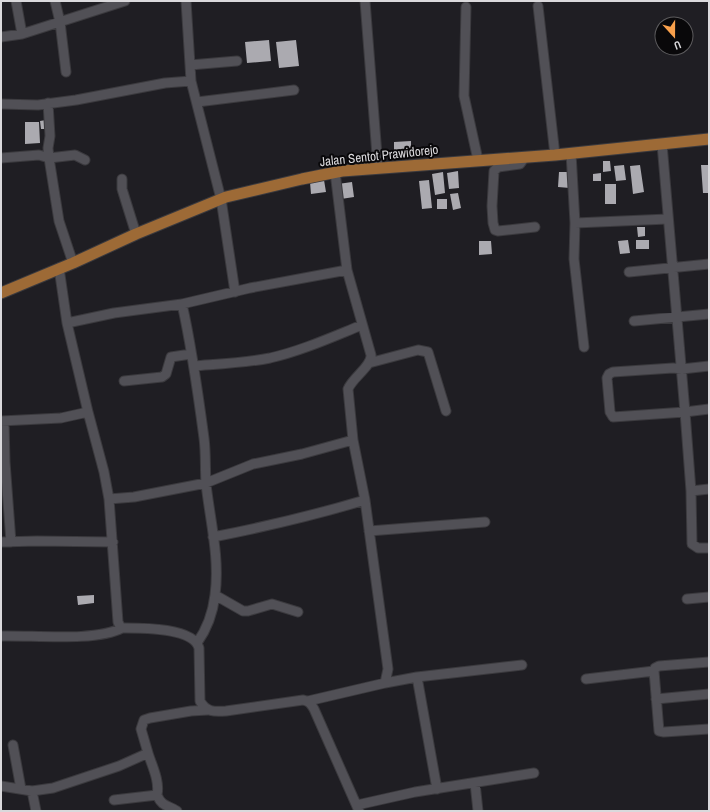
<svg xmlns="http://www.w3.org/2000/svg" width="710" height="812" font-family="'Archivo Narrow',sans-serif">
<rect width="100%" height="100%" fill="#1f1e23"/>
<path fill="#abaab0" d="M269 40 271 61 247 63 245 42Z
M296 40 299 66 279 68 276 42Z
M46 120 47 129H41L40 121Z
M25 122H39L40 143 25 144Z
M411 141V153H394V142Z
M603 161H610L611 171 603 172Z
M624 165 626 180 616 181 614 166Z
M640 165 644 192 633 194 630 166Z
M701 165H709V193H703Z
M458 171 459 188 449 189 447 173Z
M443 172 445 193 435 195 432 174Z
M559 172H571L570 188 558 187Z
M601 173V181H593V174Z
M324 180 326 192 311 194 310 182Z
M429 180 432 208 422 209 419 181Z
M352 182 354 197 341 199 338 184Z
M605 184H616V204H605Z
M458 193 461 208 453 210 450 194Z
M437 199H447V209H437Z
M637 227H645V236L638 237Z
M628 240 630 253 620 254 618 241Z
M636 240H649V249H636Z
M479 241H491L492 254 479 255Z
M94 595V603L78 605 77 596Z"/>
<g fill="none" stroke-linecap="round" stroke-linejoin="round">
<defs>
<path id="minor" d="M16 1 22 34
M55 1 60 22 66 72
M186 1 191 81 221 199 235 292
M365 1 378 168
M538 6 555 155
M466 7 464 96 478 160
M1 37 22 34 125 1
M190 65 237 61
M197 102 294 90
M48 103 50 136 48 148 49 158 75 155 85 160
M1 104 38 105 76 100 165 83 191 81
M662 144 685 412 613 417 610 412 607 378 609 374 613 372 673 368 682 369 709 366
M571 153 575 223 574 259 584 347
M525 157 520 164 498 167 494 171 492 206 493 223 495 230 498 231 535 227
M1 158 39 155 49 158 59 221 73 263
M122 179V189L136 234
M575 223 668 219
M59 268 67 323 88 412
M629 272 709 264
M634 321 709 314
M67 323 114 313 182 304
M369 363 418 350 428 352 446 411
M194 366C219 364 245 363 270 358 301 351 332 337 362 325
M124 381 162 377 166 374 171 357 191 354
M709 409 685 412 691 491 692 544 698 548H709
M1 421 61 418 88 412 104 472 109 499 118 622 120 626 122 628C140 628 193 627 199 648L200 701C206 712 214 712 226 711L303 700C309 701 311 704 314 709L359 811
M4 421 5 462 11 542
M691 491 709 489
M109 499 134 497 206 483 253 464 302 454 353 440
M369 531 485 522
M213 537C264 527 315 515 365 500
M1 542 37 541 113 542
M215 595 243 611H248L272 604 298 612
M687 599 709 597
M1 636C33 635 95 642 122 628
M197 643C207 629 213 612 215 595 220 558 210 520 206 484 205 468 206 453 204 438 198 393 192 348 182 304L250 288 347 270
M709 662 659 666 655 668 654 671 659 731 664 732 709 729
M417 677 437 789
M586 679 654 671
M385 683 417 677 522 665
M656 699 709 694
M308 701 385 683 388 669 365 500 353 440 348 389C353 377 372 366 371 355L347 270 335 172
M13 745 21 789
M475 783 478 811
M1 786 32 791 53 788 119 766 148 753 141 729 144 720 150 718 191 711 208 710
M32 791 36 811
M157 795C162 807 168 805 177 811
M114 800 157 795C160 781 152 766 148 753
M357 805 415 792 534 773"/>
<path id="major" d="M1 293 73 263 136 234 226 197 302 179 342 171 555 155 709 139"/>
</defs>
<use href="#minor" stroke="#3b3a3e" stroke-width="11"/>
<use href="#major" stroke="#3b3a3e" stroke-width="13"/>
<use href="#minor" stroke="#515056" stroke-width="9"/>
<use href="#major" stroke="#9d6a36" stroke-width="11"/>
</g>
<g text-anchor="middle" stroke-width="4" stroke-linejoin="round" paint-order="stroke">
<g font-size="13" fill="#dad9dc" stroke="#09080a">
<text transform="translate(379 155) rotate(-6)" y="5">Jalan Sentot Prawidorejo</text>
</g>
</g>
<rect width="710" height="812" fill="none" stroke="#dad9dc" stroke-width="4"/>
<g transform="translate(674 36) rotate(159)"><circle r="19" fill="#09080a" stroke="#5d5c5e"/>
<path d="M0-3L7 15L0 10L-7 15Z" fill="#f9a04c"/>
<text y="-6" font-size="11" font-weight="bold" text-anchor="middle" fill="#dad9dc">U</text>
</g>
</svg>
